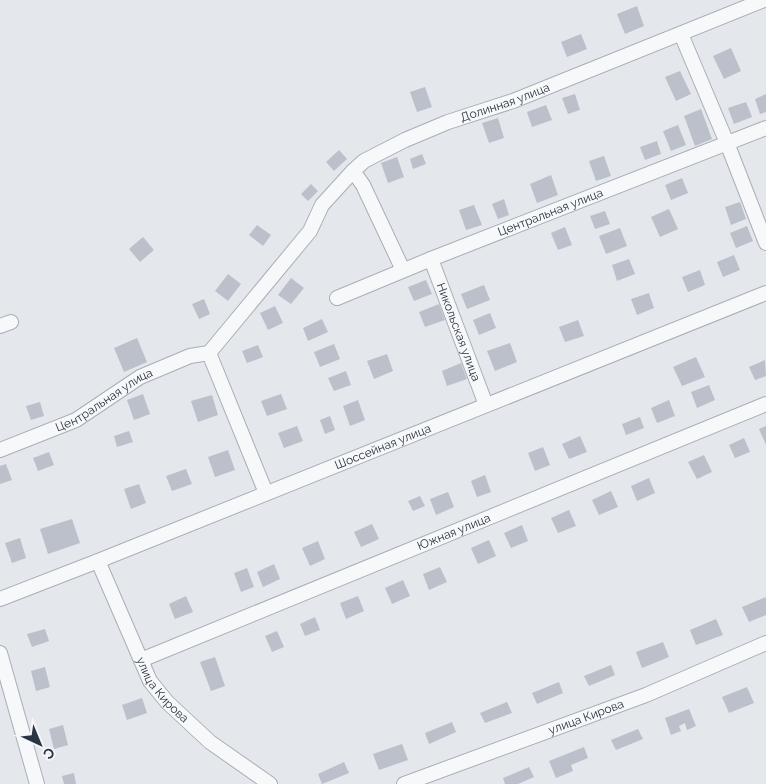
<svg xmlns="http://www.w3.org/2000/svg" width="766" height="784" font-family="Raleway,sans-serif">
<rect width="100%" height="100%" fill="#e4e7ec"/>
<path fill="#bbc0ca" d="M637 6 644 26 625 34 617 14Z
M581 34 587 49 567 57 561 42Z
M731 48 741 71 724 79 713 56Z
M680 71 691 94 676 101 665 77Z
M425 87 432 107 417 112 410 92Z
M575 94 580 110 568 114 562 98Z
M766 94V112L760 114 755 99Z
M746 102 752 117 734 124 728 108Z
M546 105 552 120 532 127 527 112Z
M701 109 712 139 695 146 684 116Z
M498 118 504 138 489 143 482 123Z
M678 125 686 145 671 151 663 131Z
M657 141 661 154 645 160 640 147Z
M339 150 347 159 334 171 326 162Z
M422 154 426 164 413 169 410 159Z
M604 156 611 176 596 181 589 161Z
M397 157 404 177 388 183 381 163Z
M551 175 558 195 537 203 530 184Z
M682 178 688 193 671 200 665 185Z
M311 184 318 191 308 201 301 194Z
M504 199 509 215 498 219 492 204Z
M740 202 746 219 731 225 725 207Z
M474 205 482 225 466 230 459 210Z
M669 209 678 229 660 237 651 217Z
M605 211 610 224 595 229 590 216Z
M257 225 271 235 263 246 249 235Z
M747 226 753 241 736 248 730 233Z
M565 227 572 245 558 250 551 233Z
M620 228 627 246 606 254 599 236Z
M143 237 154 250 140 262 129 249Z
M734 255 740 270 723 277 717 262Z
M629 259 635 274 617 281 612 265Z
M700 270 705 285 688 292 682 277Z
M228 274 241 284 228 301 215 291Z
M291 278 304 288 291 304 278 295Z
M426 280 432 294 414 301 408 287Z
M484 285 490 300 467 309 461 294Z
M649 293 654 308 637 315 631 299Z
M204 299 210 314 199 319 192 304Z
M439 304 445 320 425 327 419 312Z
M275 306 283 323 268 330 260 313Z
M490 313 496 328 479 335 473 320Z
M322 319 328 332 308 341 303 328Z
M578 320 584 336 565 342 559 327Z
M137 338 147 362 124 372 114 348Z
M510 343 517 362 495 371 487 351Z
M334 344 340 359 320 367 314 352Z
M258 345 263 357 247 363 242 351Z
M387 354 393 371 374 379 367 361Z
M696 357 705 377 682 386 673 367Z
M765 360 766 376 755 380 749 367Z
M461 363 467 379 447 386 442 371Z
M346 371 351 385 334 391 328 378Z
M709 385 715 400 697 408 691 392Z
M143 394 150 414 134 420 127 400Z
M281 394 287 409 267 416 261 401Z
M212 395 218 415 198 422 191 401Z
M358 400 365 420 350 426 343 406Z
M669 400 675 416 657 423 651 408Z
M40 402 44 416 31 420 26 406Z
M330 416 335 430 325 434 320 420Z
M640 417 644 428 626 435 622 424Z
M297 426 303 441 284 448 278 433Z
M766 426V445L759 429Z
M129 431 133 442 117 447 114 436Z
M580 436 587 452 569 459 562 444Z
M744 438 750 452 735 458 729 445Z
M543 447 550 465 535 471 528 453Z
M228 450 235 470 215 477 208 457Z
M49 452 54 465 38 471 33 458Z
M704 455 712 472 697 479 688 462Z
M6 464 12 480 0 484V466Z
M186 469 192 484 172 491 166 476Z
M485 475 491 492 477 497 471 481Z
M649 478 655 493 637 501 631 486Z
M139 484 146 503 131 509 124 489Z
M611 491 618 507 599 515 592 500Z
M448 492 454 507 436 515 430 499Z
M420 496 425 506 413 511 408 501Z
M569 510 576 526 558 533 551 518Z
M72 519 80 543 48 554 40 529Z
M372 524 379 539 361 547 354 532Z
M522 525 528 541 511 548 504 533Z
M20 538 26 558 12 563 5 543Z
M489 540 496 556 478 564 471 548Z
M318 541 325 559 310 566 302 548Z
M274 564 280 579 263 587 257 572Z
M440 567 447 582 429 590 423 574Z
M247 568 254 587 241 592 234 573Z
M403 580 410 596 392 604 385 588Z
M186 596 193 612 175 619 169 604Z
M358 596 364 611 346 619 340 603Z
M766 597V615L749 622 742 607Z
M315 617 320 630 305 636 300 624Z
M716 619 723 635 696 645 690 630Z
M45 629 49 641 32 647 27 634Z
M277 631 284 647 272 652 265 636Z
M663 642 669 657 642 668 636 652Z
M215 657 225 686 211 691 200 662Z
M611 665 615 675 589 686 584 676Z
M45 667 50 687 36 691 31 671Z
M559 682 563 693 537 704 532 693Z
M747 687 754 703 729 713 722 697Z
M142 698 147 713 127 720 122 705Z
M507 702 512 713 485 723 480 713Z
M689 709 696 726 687 730 685 723 679 726 681 731 671 735 665 718Z
M452 722 456 732 429 744 425 733Z
M63 725 68 745 54 749 49 729Z
M638 729 643 739 616 750 611 740Z
M402 744 408 760 379 770 373 754Z
M584 747 588 758 571 765 573 771 556 778 549 761Z
M344 762 349 773 322 784 318 774Z
M529 767 534 777 518 784H505L503 778Z
M74 773 76 784H64L62 776Z"/>
<g fill="none" stroke-linecap="round" stroke-linejoin="round">
<defs>
<g id="minor">
<path d="M681 34 727 143 766 243"/>
<path id="s1" d="M431 259 486 405"/>
<path id="s2" d="M403 270 363 185 353 171 364 161 405 140 448 122 513 101 764 0"/>
<path id="s3" d="M337 298 431 259 766 128"/>
<path d="M0 326 11 322"/>
<path id="s4" d="M0 450 76 420 140 377 190 356 209 353"/>
<path d="M266 493 209 353 310 231 322 205 353 171"/>
<path id="s5" d="M98 561 150 681 167 702 210 742 270 784"/>
<path id="s6" d="M0 599 98 561 766 293"/>
<path d="M0 653 37 784"/>
<path id="s7" d="M141 660 766 404"/>
<path id="s8" d="M404 784 646 695 766 643"/>
</g>
</defs>
<use href="#minor" stroke="#a9aeb7" stroke-width="16"/>
<use href="#minor" stroke="#f7f8fa" stroke-width="14"/>
</g>
<g text-anchor="middle" stroke-width="5" stroke-linejoin="round" paint-order="stroke">
<g font-size="12" fill="#2b3445" stroke="#f4f6f9">
<text dy="4" stroke="none"><textPath href="#s2" startOffset="279">Долинная улица</textPath></text>
<text dy="4" stroke="none"><textPath href="#s3" startOffset="230">Центральная улица</textPath></text>
<text dy="4" stroke="none"><textPath href="#s1" startOffset="78">Никольская улица</textPath></text>
<text dy="4" stroke="none"><textPath href="#s4" startOffset="116">Центральная улица</textPath></text>
<text dy="4" stroke="none"><textPath href="#s6" startOffset="412">Шоссейная улица</textPath></text>
<text dy="4" stroke="none"><textPath href="#s7" startOffset="338">Южная улица</textPath></text>
<text dy="4" stroke="none"><textPath href="#s5" startOffset="145">улица Кирова</textPath></text>
<text dy="4" stroke="none"><textPath href="#s8" startOffset="194">улица Кирова</textPath></text>
</g>
</g>
<g transform="translate(40 744) rotate(136)" stroke="#f4f6f9" stroke-width="4" paint-order="stroke">
<path d="M0-4L9 19L0 12L-9 19Z" fill="#2b3445"/>
<text y="-8" font-size="14" font-weight="bold" text-anchor="middle" fill="#2b3445">С</text>
</g>
</svg>
